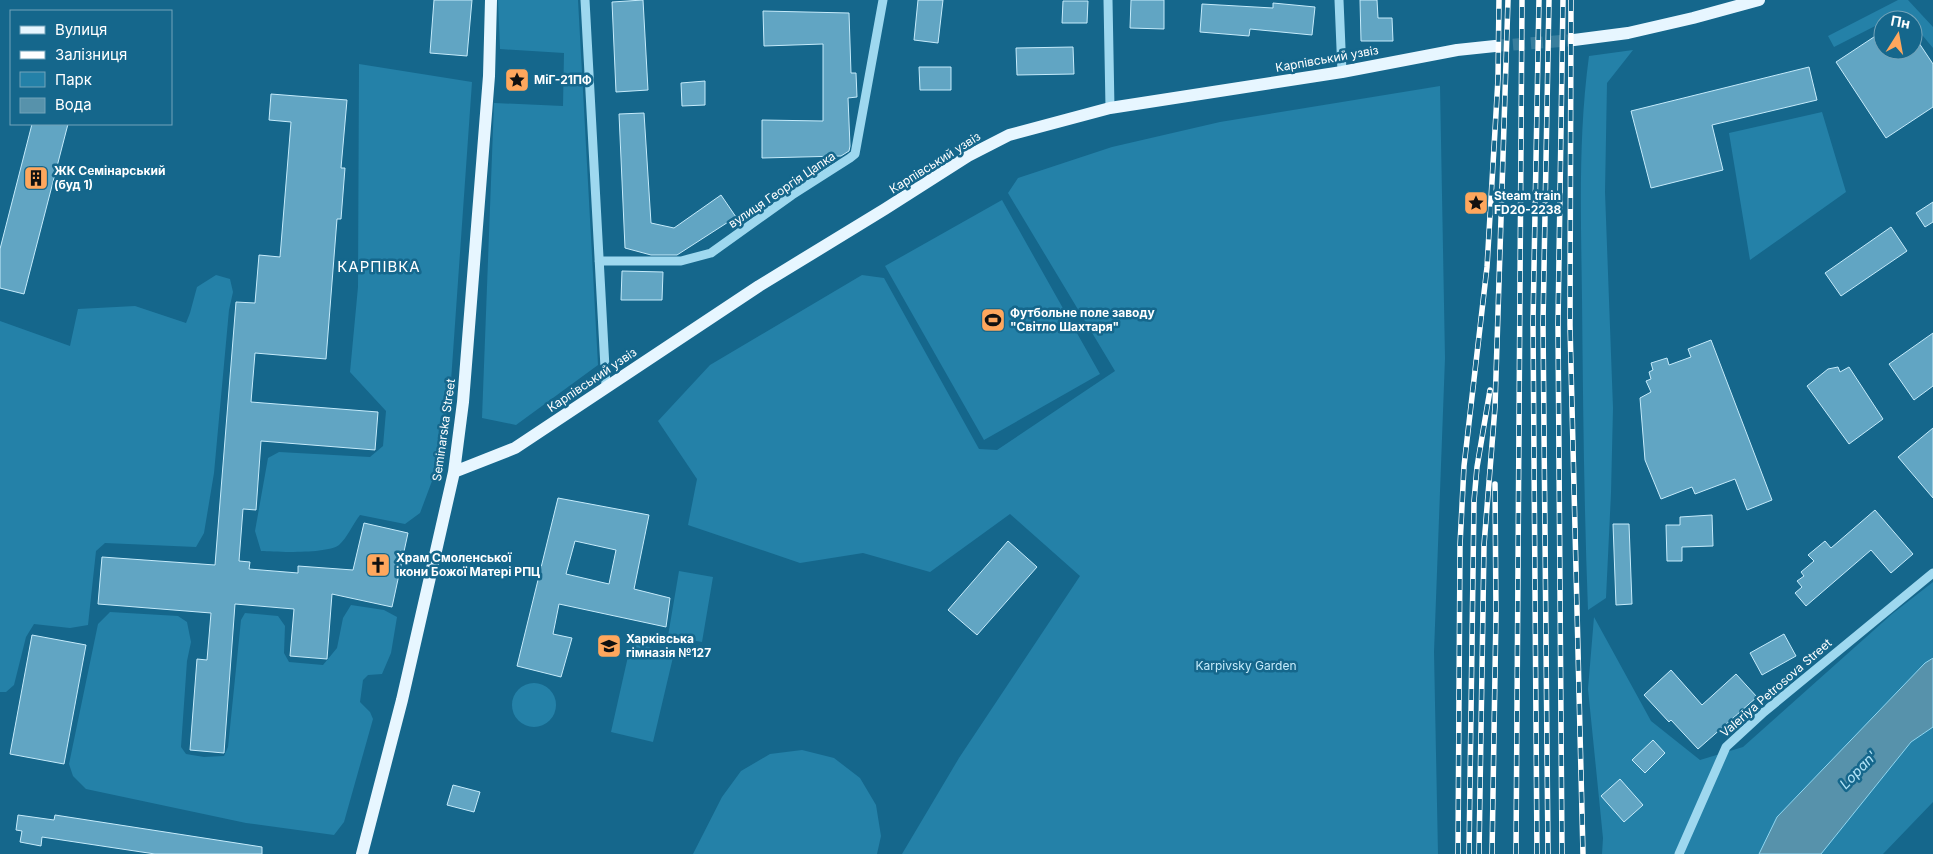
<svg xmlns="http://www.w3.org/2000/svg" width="1933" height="854" font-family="Inter,sans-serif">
<rect width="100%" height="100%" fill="#15678c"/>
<path fill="#2481a8" d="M498 0H578L598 365 516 425 482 418 494 103 563 106 564 53 500 49Z
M1898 0H1908L1933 27V48L1913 24V20H1909L1902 12 1887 20H1883V22L1834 47 1828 36Z
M1633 50 1607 83 1605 192 1613 408 1611 493 1606 598 1588 610C1584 506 1583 403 1582 299 1581 219 1578 136 1589 56Z
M359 64 472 82 451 381 441 457 420 513 405 524 360 515C353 524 347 538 339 545 327 554 277 552 261 551L255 531 268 458 279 452 370 457 383 446 386 411 350 372 358 287Z
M1440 86 1445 358 1434 652 1438 854H902L959 758 1080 576 1010 514 930 572 863 553 800 563 688 525 697 479 658 421 710 365 862 275 884 278 979 449 997 450 1115 371 1008 193 1018 178 1112 147 1220 122Z
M1822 112 1846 192 1750 260 1729 133Z
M1002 200 1100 374 984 440 885 266Z
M216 275 230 279 233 292 229 310 214 473 204 533 196 547 105 543 96 551 88 625 70 628 34 624 26 637 14 685 6 692H0V321L70 346 78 309 135 306 186 323 190 313 197 287Z
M679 571 713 577 702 642 668 636Z
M1933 582V657L1925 663 1777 817 1759 854H1602L1603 838 1588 689 1594 617 1651 721 1700 760 1743 747 1892 614Z
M351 605 384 610 397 617 391 653 382 674 368 675 363 680 360 702 370 712 373 719 344 822 334 835 246 823 86 789 73 776 69 764 98 624 110 612 178 616 187 622 191 642 187 661 181 747 186 754 204 757 224 756 228 747 241 620 245 613 278 616 285 626 284 653 289 662 323 665 337 648 343 618Z
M631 643 674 653 653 742 611 732Z
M512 705a22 22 0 1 1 44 0a22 22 0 1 1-44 0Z
M1933 727V802L1883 854H1821L1911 742Z
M802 750 834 758 860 778 876 805 881 836 877 854H693L722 797 741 771 770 754Z"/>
<path fill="#5792ab" stroke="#90d7f2" d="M1933 658V727L1911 742 1821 854H1759L1777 817 1925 663Z"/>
<path fill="#61a5c3" stroke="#c5ebfb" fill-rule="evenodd" d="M434 0H472L467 56 430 53Z
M643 0 648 90 616 92 612 2Z
M918 0H943L938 43 914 40Z
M1131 0H1164V29L1130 28Z
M1360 0H1377L1378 18H1392L1393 41H1361Z
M1063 1H1088L1087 23H1062Z
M1273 3 1315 7 1312 35 1250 29 1249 36 1200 32 1202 4 1273 8Z
M763 11 849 13 851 73H856L857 97 848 98 850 146 849 151 841 156 762 158V120L823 121V44L764 46Z
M1883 31V50H1913V34L1933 64V107L1886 138 1836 62Z
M1073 47 1074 74 1017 75 1016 48Z
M919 67H951V90H920Z
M1809 67 1817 100 1712 125 1723 170 1651 188 1631 111Z
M705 81V105L682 106 681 83Z
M271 94 347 100 341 168H345L341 219H337L326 359 255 353 251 402 378 412 375 450 261 441 256 510 243 509 239 561 250 562 249 569 298 573V566L353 570 364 523 408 533 392 607 332 594 327 659 290 656 294 609 235 604 224 753 190 750 197 659 207 660 211 613 98 604 102 557 215 565 236 302 255 303 259 255 280 257 291 122 269 120Z
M644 113 651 223 674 228 721 195 736 217 677 255H651L625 248 619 114Z
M32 124H68L24 294 0 288V249Z
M1933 202V222L1925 227 1916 213Z
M1891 227 1907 251 1841 296 1825 273Z
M622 271 663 272 662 300H621Z
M1933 333V386L1914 400 1889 364Z
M1711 340 1772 500 1747 510 1735 479 1695 494 1692 487 1661 499 1645 460 1640 398 1651 392 1646 381 1651 379 1649 372 1653 370 1651 363 1667 358 1669 365 1691 357 1688 349Z
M1838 367 1840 372 1849 367 1883 419 1849 444 1807 386 1828 369Z
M1933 428V498L1898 457Z
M558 498 649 515 634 589 670 598 666 627 559 604 553 634 572 638 561 677 517 666ZM575 541 616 550 609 584 566 574Z
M1875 510 1913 554 1891 573 1871 550 1806 606 1795 593 1802 587 1797 581 1804 576 1801 572 1814 561 1808 555 1825 541 1831 548Z
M1712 515 1713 546 1682 547V561H1667L1666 525H1680V517Z
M1613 524H1629L1632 604 1616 605Z
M1008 541 1037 567 977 635 948 610Z
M1784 634 1796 656 1762 675 1750 653Z
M32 635 86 645 64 764 10 754Z
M1671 670 1702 705 1736 674 1757 697 1698 749 1671 720 1669 722 1644 695Z
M1653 740 1665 753 1645 773 1632 760Z
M1620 779 1643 805 1624 822 1601 796Z
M453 785 480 792 474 812 447 805Z
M18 815 54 820 55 815 262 847V854H155L42 837 41 846 20 842 22 831 16 830Z"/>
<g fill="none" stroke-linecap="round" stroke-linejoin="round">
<path stroke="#387e9d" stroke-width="12" stroke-dasharray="12 6" stroke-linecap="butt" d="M1495 46 1574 40"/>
<path stroke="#9ed8ef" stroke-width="9" d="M585 0 606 386
M1108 0 1110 108
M1339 0 1342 72
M599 261H681L711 253 792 195 850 158 855 154 883 0
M1679 854 1726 747 1764 712 1933 573"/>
<path stroke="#e7f6ff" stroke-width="12" d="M1574 40 1628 33 1693 18 1759 0
M454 472 515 448 759 286 885 209 968 156 1009 135 1110 108 1342 72 1457 50 1495 46
M362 854 402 700 454 472 463 402 489 76 491 0"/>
<defs>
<path id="rail" d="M1571 0 1570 325 1583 854
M1458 854 1460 545 1464 466 1487 267 1498 79 1499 0
M1469 854 1474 501 1477 467 1490 390
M1479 854 1484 545 1495 407 1508 0
M1492 854 1496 614 1495 484
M1516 854 1522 0
M1537 854 1533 322 1539 0
M1548 854 1543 323 1549 0
M1562 854 1558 324 1563 0"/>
</defs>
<use href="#rail" stroke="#fff" stroke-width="5.5"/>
<use href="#rail" stroke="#15678c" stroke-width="4" stroke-dasharray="11" stroke-linecap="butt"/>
</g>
<defs>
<symbol id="sight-square" viewBox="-11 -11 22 22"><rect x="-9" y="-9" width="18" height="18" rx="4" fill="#ffa75d" stroke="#15678c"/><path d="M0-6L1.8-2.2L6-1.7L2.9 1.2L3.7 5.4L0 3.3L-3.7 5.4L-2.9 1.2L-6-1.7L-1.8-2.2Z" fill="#111"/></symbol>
<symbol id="building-square" viewBox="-11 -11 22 22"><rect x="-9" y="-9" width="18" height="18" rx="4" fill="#ffa75d" stroke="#15678c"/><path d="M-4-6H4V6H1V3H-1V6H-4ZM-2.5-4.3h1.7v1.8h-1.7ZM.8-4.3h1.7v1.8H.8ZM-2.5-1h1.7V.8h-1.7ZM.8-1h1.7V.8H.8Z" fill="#111"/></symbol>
<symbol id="stadium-square" viewBox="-11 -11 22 22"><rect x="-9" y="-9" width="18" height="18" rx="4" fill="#ffa75d" stroke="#15678c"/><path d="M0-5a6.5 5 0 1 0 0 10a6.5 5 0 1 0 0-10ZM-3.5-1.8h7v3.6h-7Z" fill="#111"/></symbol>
<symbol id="church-square" viewBox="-11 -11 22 22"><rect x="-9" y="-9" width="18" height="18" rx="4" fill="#ffa75d" stroke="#15678c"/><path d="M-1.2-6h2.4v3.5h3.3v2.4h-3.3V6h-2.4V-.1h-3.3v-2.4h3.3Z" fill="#111"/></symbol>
<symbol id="school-square" viewBox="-11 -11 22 22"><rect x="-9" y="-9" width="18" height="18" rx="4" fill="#ffa75d" stroke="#15678c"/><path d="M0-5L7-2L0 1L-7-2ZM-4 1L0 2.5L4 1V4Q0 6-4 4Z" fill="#111"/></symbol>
</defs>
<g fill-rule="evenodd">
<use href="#sight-square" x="503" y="66" width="28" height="28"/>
<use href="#building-square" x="22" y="164" width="28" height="28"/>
<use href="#sight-square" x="1462" y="189" width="28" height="28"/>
<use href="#stadium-square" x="979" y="306" width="28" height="28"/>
<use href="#church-square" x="364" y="551" width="28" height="28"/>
<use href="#school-square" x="595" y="632" width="28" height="28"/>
</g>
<g text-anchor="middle" stroke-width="5" stroke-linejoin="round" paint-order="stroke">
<g font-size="12" fill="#fff" stroke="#15678c">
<text transform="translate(1327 59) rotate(-10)" y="4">Карпівський узвіз</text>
<text transform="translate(935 163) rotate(-32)" y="4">Карпівський узвіз</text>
<text transform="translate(782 190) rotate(-34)" y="4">вулиця Георгія Цапка</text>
<text transform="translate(592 380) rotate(-34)" y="4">Карпівський узвіз</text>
<text transform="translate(444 430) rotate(-82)" y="4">Seminarska Street</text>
<text transform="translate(1776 688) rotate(-41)" y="4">Valeriya Petrosova Street</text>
</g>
<g font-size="12" font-weight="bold" fill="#fff" stroke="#15678c" text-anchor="start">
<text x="534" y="84">МіГ-21ПФ</text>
<text x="54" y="175">ЖК Семінарський<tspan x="54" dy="14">(буд 1)</tspan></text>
<text x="1494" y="200">Steam train<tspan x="1494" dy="14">FD20-2238</tspan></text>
<text x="1010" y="317">Футбольне поле заводу<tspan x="1010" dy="14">"Світло Шахтаря"</tspan></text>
<text x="396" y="562">Храм Смоленської<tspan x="396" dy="14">ікони Божої Матері РПЦ</tspan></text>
<text x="626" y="643">Харківська<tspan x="626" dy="14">гімназія №127</tspan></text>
</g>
<g font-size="12" fill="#c5ebfb" stroke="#15678c">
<text x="1246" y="670">Karpivsky Garden</text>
</g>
<g font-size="14" font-style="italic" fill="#b2e4f8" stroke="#15678c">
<text transform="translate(1858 770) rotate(-46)" y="5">Lopan'</text>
</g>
<g font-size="15" letter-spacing="1" fill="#fff" stroke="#15678c">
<text x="379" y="272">КАРПІВКА</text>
</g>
</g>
<rect x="10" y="10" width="162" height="115" fill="#15678c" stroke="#73a4ba"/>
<rect x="20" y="26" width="25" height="8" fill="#e7f6ff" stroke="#73a4ba"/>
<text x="55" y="35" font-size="15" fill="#ffffff">Вулиця</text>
<rect x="20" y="51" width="25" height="8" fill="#ffffff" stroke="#73a4ba"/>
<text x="55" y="60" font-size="15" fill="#ffffff">Залізниця</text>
<rect x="20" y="72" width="25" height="15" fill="#2481a8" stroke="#73a4ba"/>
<text x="55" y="85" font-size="15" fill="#ffffff">Парк</text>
<rect x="20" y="98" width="25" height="15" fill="#5792ab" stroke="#73a4ba"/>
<text x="55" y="110" font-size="15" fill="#ffffff">Вода</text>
<g transform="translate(1898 35) rotate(11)"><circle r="24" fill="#15678c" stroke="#73a4ba"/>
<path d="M0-4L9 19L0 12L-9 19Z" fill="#ffa75d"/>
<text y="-8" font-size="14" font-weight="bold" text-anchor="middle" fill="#ffffff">Пн</text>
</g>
</svg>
